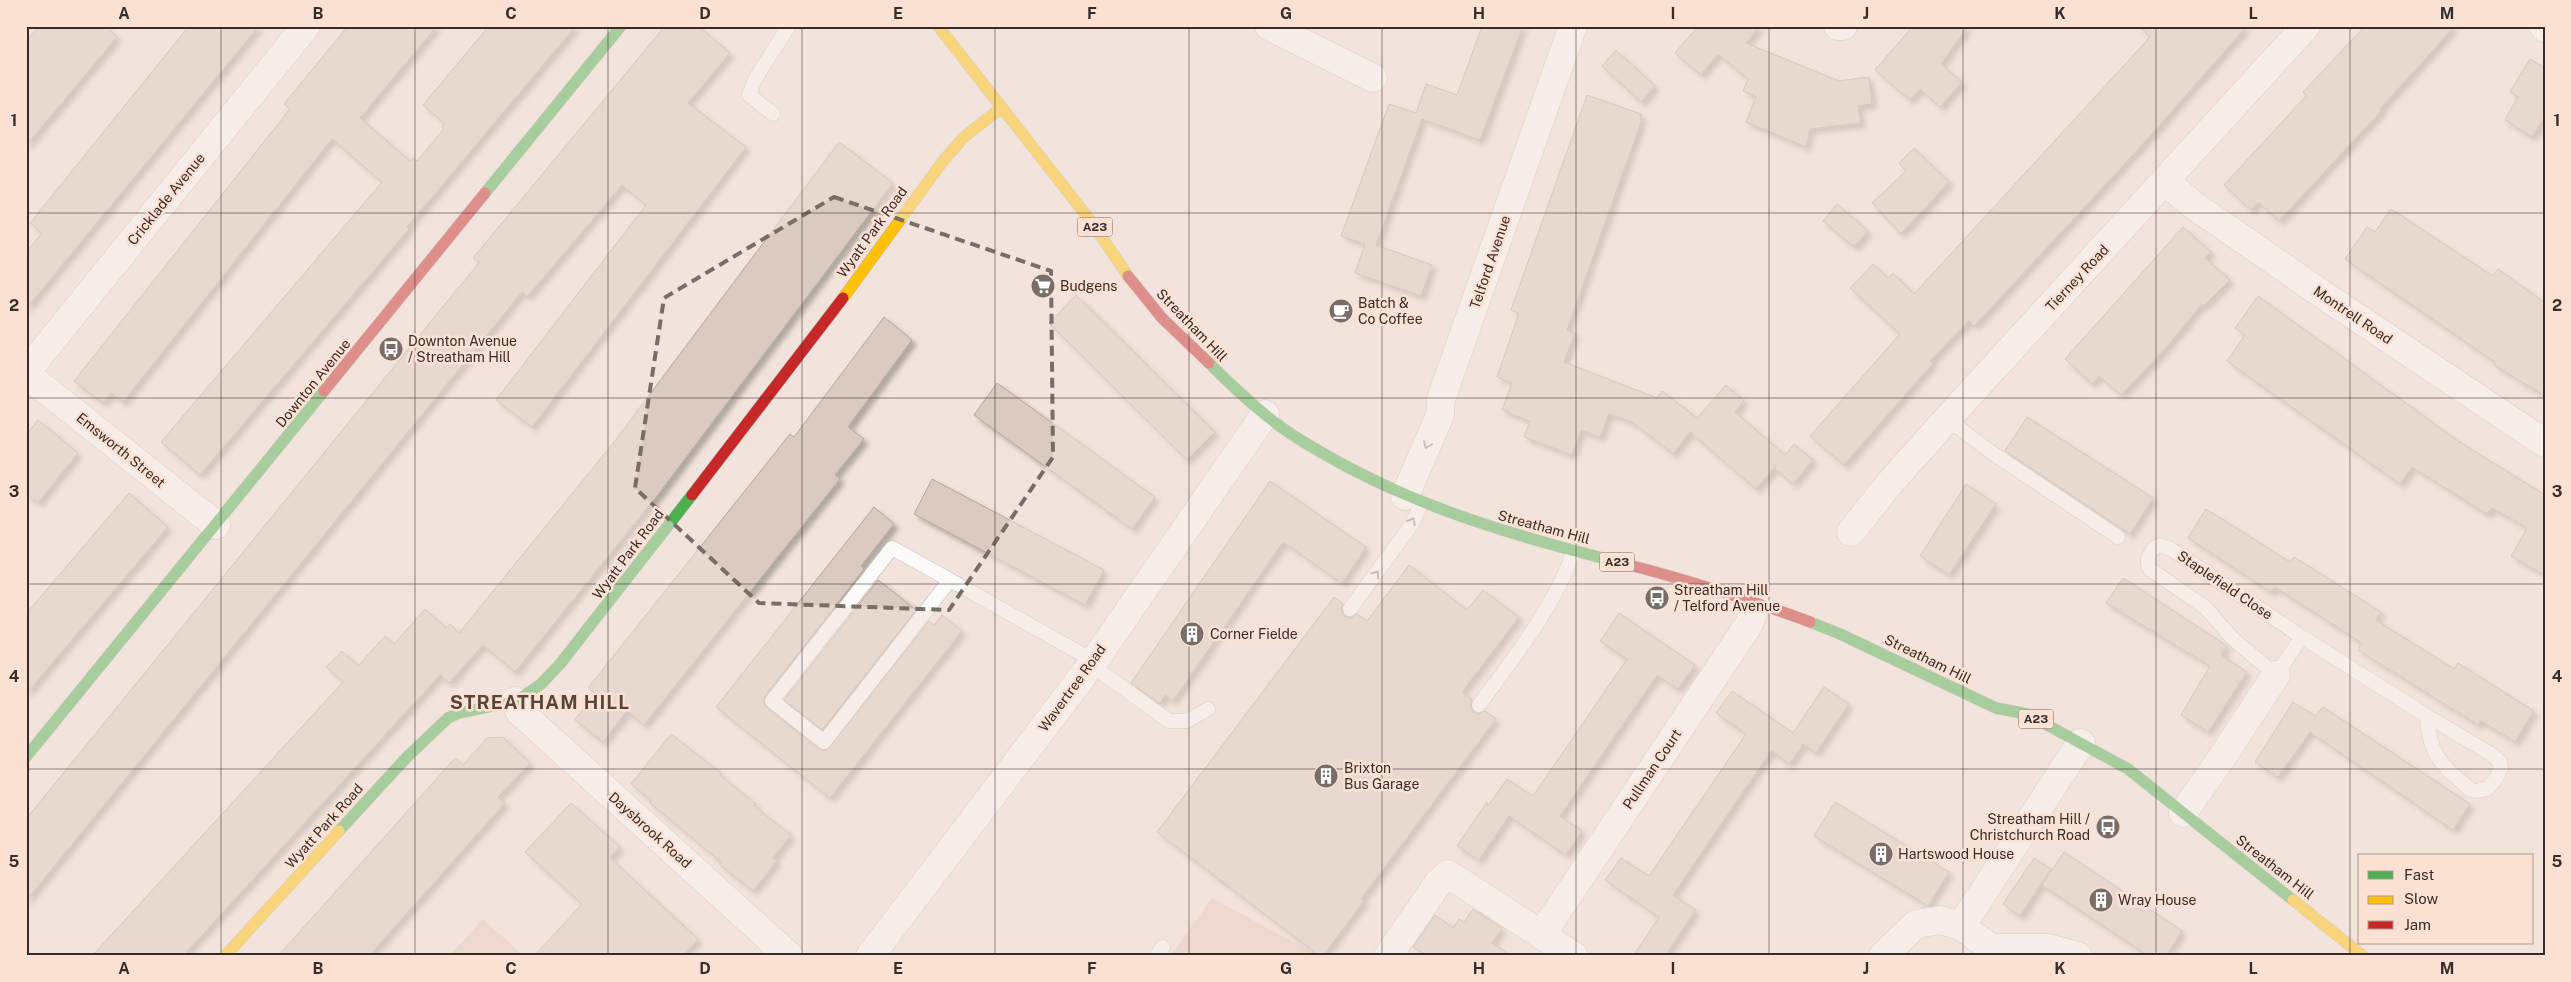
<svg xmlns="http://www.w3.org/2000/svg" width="2571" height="982" font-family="'Public Sans',sans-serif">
<defs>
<filter id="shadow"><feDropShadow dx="4.5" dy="4.5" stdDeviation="2.5" flood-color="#0004"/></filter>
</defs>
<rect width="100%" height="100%" fill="#f2e4dc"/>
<path fill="#e4cbbe" d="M1212 898 1320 956H1170Z
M483 919 524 956H449Z"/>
<path fill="#dacac2" stroke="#b1a6a0" filter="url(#shadow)" d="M39 26H105L117 37 26 146V42Z
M189 26H259L26 309V252L42 233 30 223Z
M348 26H437L360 118 410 161 413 158 417 161 444 129 442 127 444 123 423 105 489 26H576L407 227 409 229 200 475 161 442 382 182 332 139 123 402 111 393 103 403 74 381 290 109 284 104Z
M665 26H698L730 53 688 103 746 147 532 427 496 400 646 205 622 185 527 297 522 292 26 901V819L454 293 479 263 473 258Z
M1482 26H1523L1480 140 1422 119 1376 245 1432 265 1421 296 1355 273 1365 244 1341 236 1389 104 1416 113 1426 84 1457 95Z
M1698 26H1760L1746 43 1839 81 1869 77 1872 104 1858 106 1861 123 1810 129 1806 147 1746 122 1756 97 1743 91 1748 79 1718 54 1701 75 1675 53Z
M1913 26H1968L1941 64 1962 82 1940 107 1920 89 1910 100 1875 70Z
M2139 26H2247L2143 144 1993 306 1974 326 1969 321 1930 361 1933 363 1844 465 1810 436 1900 334 1850 288 1873 264 1888 278 1893 273 1914 294 2150 37Z
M2365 26H2455L2380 109 2382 110 2279 221 2258 202 2251 210 2224 185 2306 96 2303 92Z
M1616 50 1655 86 1641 102 1602 66Z
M2530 59 2545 68V116L2532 137 2505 120 2518 97 2510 92Z
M1587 95 1641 114V122L1567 330 1575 333 1564 362 1657 398 1662 391 1697 418 1726 385 1744 401 1735 412 1785 455 1794 444 1813 460 1793 484 1774 468 1777 465 1756 489 1690 432 1673 454 1632 422 1609 414 1600 437 1581 430 1572 455 1524 437 1530 421 1502 410 1512 383 1497 377 1519 313 1511 310Z
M839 142 893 183 661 491 515 672 483 645 449 683 440 675 183 956H92L343 682 326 667 342 651 358 666 385 636 394 644 425 609 446 628 450 624 459 633 614 442Z
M1914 148 1949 182 1901 234 1872 203 1906 171 1899 163Z
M1837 204 1868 231 1854 247 1823 221Z
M2391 209 2493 276 2498 269 2545 303V396L2494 365 2495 362 2345 259 2367 227 2375 232Z
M2183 227 2211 252 2205 258 2230 280 2204 306 2202 304 2165 349 2121 395 2099 376 2092 384 2065 359Z
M1076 295 1215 432 1187 460 1049 323Z
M2258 296 2458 441 2545 495V575L2511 556 2527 528 2492 508 2487 514 2412 467 2400 484 2227 361 2245 335 2235 328Z
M884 317 912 340 848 427 864 439 835 475 840 479 644 725 627 711 603 742 575 720 595 693 588 688 790 434 794 437Z
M997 383 1155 497 1132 529 974 415Z
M2027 417 2153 498 2130 534 2005 451Z
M38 420 78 453 38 503 26 494V435Z
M932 479 1104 570 1085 605 914 514Z
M1270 481 1366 547 1342 583 1283 542 1173 701 1165 695 1160 704 1131 683Z
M1966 484 1996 504 1949 575 1920 556Z
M129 493 168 527 26 694V614Z
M874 507 894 524 861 566 864 569 765 696 764 705 819 749 827 750 929 621 934 625 942 615 962 631 830 798 716 707Z
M2206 509 2290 562 2294 557 2381 612 2376 620 2454 669 2458 663 2534 711 2515 742 2481 721 2478 725 2358 650 2362 643 2275 587 2271 592 2188 538Z
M1409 565 1467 610 1483 590 1519 617 1462 692 1472 700 1470 704 1473 712 1478 714 1485 711 1496 719 1361 899 1364 901 1323 956H1320L1157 832 1334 597 1343 604 1341 609 1344 616 1350 618 1357 614 1367 621Z
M2123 578 2227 646 2221 655 2247 672 2208 732 2181 715 2210 666 2106 603Z
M878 580 916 610 822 730 784 700Z
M1619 613 1695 665 1678 689 1657 675 1560 816 1582 831 1566 855 1509 816 1479 860 1457 846 1487 802 1488 806 1507 779 1533 796 1627 659 1600 641Z
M1824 687 1849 704 1816 753 1803 744 1790 764 1771 751 1673 895 1696 910 1665 956H1633L1659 917 1605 880 1621 858 1649 876 1746 734 1716 713 1732 691 1793 733Z
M2293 702 2315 716 2323 707 2470 804 2453 830 2310 732 2278 777 2255 762Z
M671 734 721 773 720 775 756 804 754 806 791 835 773 858 777 861 753 891 719 864 721 862 649 802 651 800 631 784Z
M503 737 530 763 498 797 505 803 369 956H278L455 758 463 765 487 738Z
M1835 802 1949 872 1928 906 1814 836Z
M571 803 620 847 610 858 698 939 683 956H534L582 904 525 852Z
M2064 852 2182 931 2166 956H2149L2042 885Z
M2034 858 2051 869 2020 916 2003 904Z
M1473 909 1502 928 1492 943 1512 956H1427L1413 947 1435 915 1453 928 1459 919 1464 922Z"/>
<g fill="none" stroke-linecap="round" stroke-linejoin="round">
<defs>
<path id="lane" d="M773 114 749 95 755 79 789 26
M1947 419 1991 452 2118 537
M950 580 892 548 772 701 824 742 950 580 1094 661
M1350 609 1412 524 1422 502
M2302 637 2171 549 2159 545C2150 550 2144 561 2151 570L2206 608 2232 638 2276 675 2302 637 2427 716 2491 754 2500 762 2501 768 2495 780 2487 789 2476 791 2471 790C2442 765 2429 756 2427 716
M1091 665 1169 721H1187L1208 709
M1479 705C1515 656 1553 609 1574 551
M1156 956 1163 947"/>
<path id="street" d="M1269 26 1373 78
M1838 26H1843
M2543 26 2545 28
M2165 181 2192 204 2316 290 2545 443
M26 372 306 26
M26 374 216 525
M1405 496 1440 415 1441 399 1573 26
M1851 532 1889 484 1947 419 2306 26
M516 701 519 711 789 956
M2183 813 2221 759 2276 675
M1961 926 2081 743
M1542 934 1749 624 1757 602
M870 956 1094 661 1265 414
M1388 956 1439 882 1448 874 1574 956
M1883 956 1916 924 1940 920 1961 926 1991 948H2048L2078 956"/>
<path id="fast" d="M485 193 621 26
M1209 363C1235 389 1269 421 1299 439 1396 500 1496 531 1606 559
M1810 622 1840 634 1996 708 2027 714 2128 769 2293 900
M26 757 324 391
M339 831 407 757 448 718 459 713 516 701 541 684 560 664 692 495"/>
<path id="slow" d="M938 26 1093 224 1128 276
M843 298 943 161 964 137 1001 108
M2293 900 2363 956
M225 956 339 831"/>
<path id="jam" d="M1128 276 1162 318 1209 363
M324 391 485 193
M692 495 843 298
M1606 559C1675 576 1743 597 1810 622"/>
</defs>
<use href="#lane" stroke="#beb3ad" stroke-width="15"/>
<use href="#street" stroke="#beb3ad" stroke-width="29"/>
<use href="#fast" stroke="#beb3ad" stroke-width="12"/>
<use href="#slow" stroke="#beb3ad" stroke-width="12"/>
<use href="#jam" stroke="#beb3ad" stroke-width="12"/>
<use href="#lane" stroke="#fdfbfa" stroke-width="14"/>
<use href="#street" stroke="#fdfbfa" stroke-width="28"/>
<use href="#fast" stroke="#4caf50" stroke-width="11"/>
<use href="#slow" stroke="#ffc107" stroke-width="11"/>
<use href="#jam" stroke="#c62828" stroke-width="11"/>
</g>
<defs><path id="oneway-chevron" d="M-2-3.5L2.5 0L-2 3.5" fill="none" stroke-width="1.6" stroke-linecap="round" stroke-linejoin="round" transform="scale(1.25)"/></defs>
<g stroke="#9a9491">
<use href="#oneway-chevron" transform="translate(1427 445) rotate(113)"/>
<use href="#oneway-chevron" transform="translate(1412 521) rotate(-62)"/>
<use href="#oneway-chevron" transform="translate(1376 574) rotate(-54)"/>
</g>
<path d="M0 0H2571V982H0ZM834 197 1051 271 1053 457 949 610 759 603 635 488 664 298Z" fill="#f2e4dc" fill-opacity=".55" fill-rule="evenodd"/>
<path fill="none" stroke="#786d67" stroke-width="4" stroke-dasharray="10 6" stroke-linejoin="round" d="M834 197 1051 271 1053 457 949 610 759 603 635 488 664 298Z"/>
<path fill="none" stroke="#372d28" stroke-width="1" stroke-opacity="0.55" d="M221 26V956M415 26V956M608 26V956M802 26V956M995 26V956M1189 26V956M1382 26V956M1576 26V956M1769 26V956M1963 26V956M2156 26V956M2350 26V956M26 213H2545M26 398H2545M26 584H2545M26 769H2545"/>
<defs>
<symbol id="supermarket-disc" viewBox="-11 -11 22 22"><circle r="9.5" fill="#786d67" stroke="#fbe1d3"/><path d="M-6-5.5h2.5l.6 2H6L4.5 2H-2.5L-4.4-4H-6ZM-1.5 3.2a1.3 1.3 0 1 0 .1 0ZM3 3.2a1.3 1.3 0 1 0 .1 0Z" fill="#fff"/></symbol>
<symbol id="cafe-disc" viewBox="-11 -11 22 22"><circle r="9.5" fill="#786d67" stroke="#fbe1d3"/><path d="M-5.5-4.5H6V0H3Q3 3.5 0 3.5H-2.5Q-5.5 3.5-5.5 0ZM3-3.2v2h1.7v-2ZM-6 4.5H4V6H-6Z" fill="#fff"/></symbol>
<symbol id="bus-disc" viewBox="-11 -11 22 22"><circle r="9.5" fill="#786d67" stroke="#fbe1d3"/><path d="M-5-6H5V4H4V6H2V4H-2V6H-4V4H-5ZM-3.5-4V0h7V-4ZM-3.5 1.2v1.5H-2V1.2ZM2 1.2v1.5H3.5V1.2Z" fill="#fff"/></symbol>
<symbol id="building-disc" viewBox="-11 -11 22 22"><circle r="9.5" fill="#786d67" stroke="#fbe1d3"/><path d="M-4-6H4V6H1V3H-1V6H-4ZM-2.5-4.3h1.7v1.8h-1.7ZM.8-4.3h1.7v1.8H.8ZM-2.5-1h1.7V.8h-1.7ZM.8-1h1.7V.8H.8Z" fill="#fff"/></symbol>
</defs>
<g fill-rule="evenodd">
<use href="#supermarket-disc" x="1029" y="272" width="28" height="28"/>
<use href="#cafe-disc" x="1327" y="297" width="28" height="28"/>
<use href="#bus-disc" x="377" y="335" width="28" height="28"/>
<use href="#bus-disc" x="1643" y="584" width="28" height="28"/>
<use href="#building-disc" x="1178" y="620" width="28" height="28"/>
<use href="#building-disc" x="1312" y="762" width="28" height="28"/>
<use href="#bus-disc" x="2094" y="813" width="28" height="28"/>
<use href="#building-disc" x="1867" y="840" width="28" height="28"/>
<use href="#building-disc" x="2087" y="886" width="28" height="28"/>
</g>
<g text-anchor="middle" stroke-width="5" stroke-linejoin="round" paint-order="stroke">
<g fill="#fbe1d3" stroke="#72635b" stroke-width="1">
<rect x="1077.5" y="217.5" width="35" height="19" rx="4"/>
<rect x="1599.5" y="552.5" width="35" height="19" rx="4"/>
<rect x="2018.5" y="709.5" width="35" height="19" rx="4"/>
</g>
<g font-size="12" font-weight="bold" fill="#372d28">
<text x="1095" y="231">A23</text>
<text x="1617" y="566">A23</text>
<text x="2036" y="723">A23</text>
</g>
<g font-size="14" fill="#372d28" stroke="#fbe1d3">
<text transform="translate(166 199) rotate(-51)" y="5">Cricklade Avenue</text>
<text transform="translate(872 232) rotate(-54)" y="5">Wyatt Park Road</text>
<text transform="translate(1490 262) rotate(-71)" y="5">Telford Avenue</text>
<text transform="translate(2077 278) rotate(-47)" y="5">Tierney Road</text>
<text transform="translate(2353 315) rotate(34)" y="5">Montrell Road</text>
<text transform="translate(1192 325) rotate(46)" y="5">Streatham Hill</text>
<text transform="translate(313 383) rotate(-51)" y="5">Downton Avenue</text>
<text transform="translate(121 450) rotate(39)" y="5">Emsworth Street</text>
<text transform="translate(1544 527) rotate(15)" y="5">Streatham Hill</text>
<text transform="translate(628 554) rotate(-53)" y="5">Wyatt Park Road</text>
<text transform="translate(2225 585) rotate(34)" y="5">Staplefield Close</text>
<text transform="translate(1928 659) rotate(26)" y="5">Streatham Hill</text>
<text transform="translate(1072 688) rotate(-54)" y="5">Wavertree Road</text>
<text transform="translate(1652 769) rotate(-56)" y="5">Pullman Court</text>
<text transform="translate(324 826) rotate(-48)" y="5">Wyatt Park Road</text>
<text transform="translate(650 830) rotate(42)" y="5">Daysbrook Road</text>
<text transform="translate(2275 867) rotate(38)" y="5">Streatham Hill</text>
</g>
<g font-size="14" fill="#372d28" stroke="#fbe1d3" text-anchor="start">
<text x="1060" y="291">Budgens</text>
<text x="1358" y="308">Batch &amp;<tspan x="1358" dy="16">Co Coffee</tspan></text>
<text x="408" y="346">Downton Avenue<tspan x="408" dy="16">/ Streatham Hill</tspan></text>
<text x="1674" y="595">Streatham Hill<tspan x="1674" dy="16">/ Telford Avenue</tspan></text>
<text x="1210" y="639">Corner Fielde</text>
<text x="1344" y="773">Brixton<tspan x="1344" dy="16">Bus Garage</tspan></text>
<text x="2090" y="824" text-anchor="end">Streatham Hill /<tspan x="2090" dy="16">Christchurch Road</tspan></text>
<text x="1898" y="859">Hartswood House</text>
<text x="2118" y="905">Wray House</text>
</g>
<g font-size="19" font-weight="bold" letter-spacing="1" fill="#594439" stroke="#fbe1d3">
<text x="540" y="709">STREATHAM HILL</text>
</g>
</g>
<rect width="2571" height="982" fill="none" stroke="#fbe1d3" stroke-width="55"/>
<rect x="2358" y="854" width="175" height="90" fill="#fbe1d3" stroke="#ad998f"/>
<rect x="2368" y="871" width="25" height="8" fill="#4caf50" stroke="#ad998f"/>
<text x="2404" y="880" font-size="15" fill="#372d28">Fast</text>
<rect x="2368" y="896" width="25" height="8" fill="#ffc107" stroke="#ad998f"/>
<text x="2404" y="904" font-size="15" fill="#372d28">Slow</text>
<rect x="2368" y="921" width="25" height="8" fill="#c62828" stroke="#ad998f"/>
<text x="2404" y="930" font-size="15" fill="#372d28">Jam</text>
<rect x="28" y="28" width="2516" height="926" fill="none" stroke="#372d28" stroke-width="2"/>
<g font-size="16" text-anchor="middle" font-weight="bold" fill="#372d28">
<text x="124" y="19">A</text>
<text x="318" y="19">B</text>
<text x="511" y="19">C</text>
<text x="705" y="19">D</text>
<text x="898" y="19">E</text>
<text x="1092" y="19">F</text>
<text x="1286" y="19">G</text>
<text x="1479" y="19">H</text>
<text x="1673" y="19">I</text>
<text x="1866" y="19">J</text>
<text x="2060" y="19">K</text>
<text x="2253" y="19">L</text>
<text x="2447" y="19">M</text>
<text x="14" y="126">1</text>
<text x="2557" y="126">1</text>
<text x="14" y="311">2</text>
<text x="2557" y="311">2</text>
<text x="14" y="497">3</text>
<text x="2557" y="497">3</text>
<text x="14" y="682">4</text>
<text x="2557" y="682">4</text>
<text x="14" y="867">5</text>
<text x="2557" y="867">5</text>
<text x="124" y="974">A</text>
<text x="318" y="974">B</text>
<text x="511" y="974">C</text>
<text x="705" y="974">D</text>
<text x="898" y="974">E</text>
<text x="1092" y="974">F</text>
<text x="1286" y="974">G</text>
<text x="1479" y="974">H</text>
<text x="1673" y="974">I</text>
<text x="1866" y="974">J</text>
<text x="2060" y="974">K</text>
<text x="2253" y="974">L</text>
<text x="2447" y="974">M</text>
</g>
</svg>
